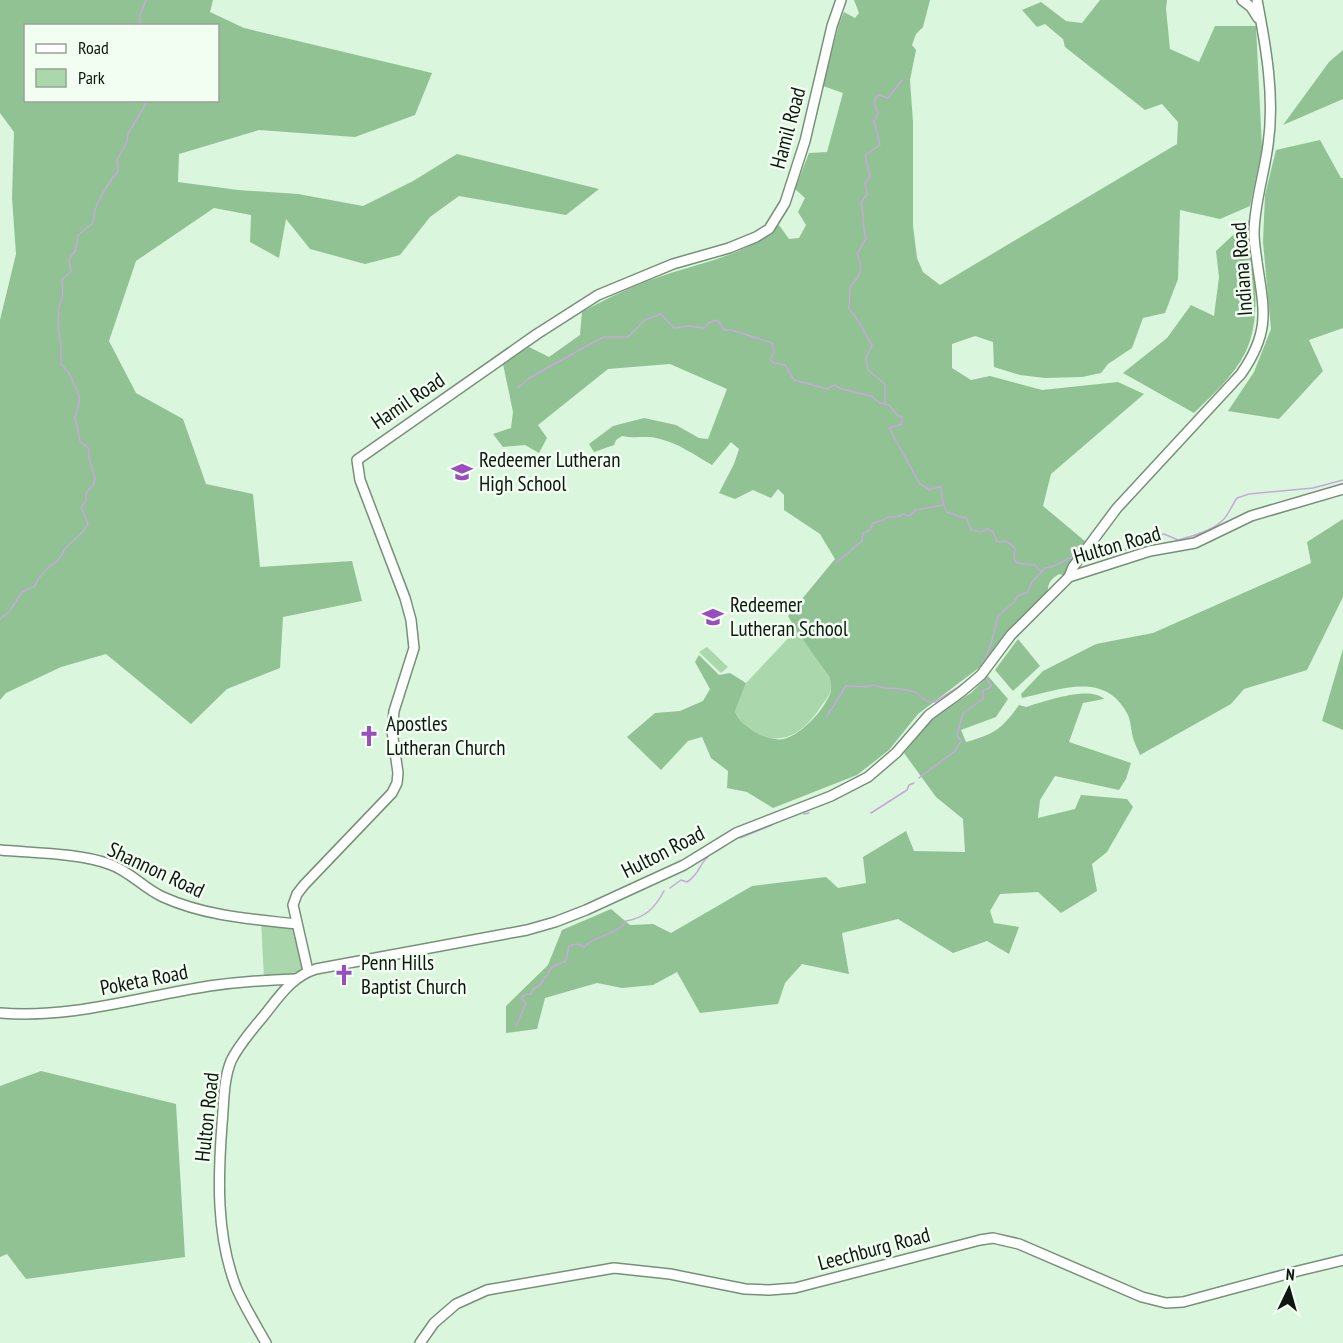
<svg xmlns="http://www.w3.org/2000/svg" width="1343" height="1343" font-family="'PT Sans Narrow',sans-serif">
<rect width="100%" height="100%" fill="#daf6dc"/>
<path fill="#aad8ac" d="M796 630C804 642 831 670 831 684 832 692 827 699 822 705 806 730 783 750 753 731 745 726 739 720 735 711L746 683Z
M707 647 728 667 721 673 699 652Z
M261 920 296 924 308 971 302 974 264 979Z"/>
<path fill="#91c294" fill-rule="evenodd" d="M0 0H213L210 12 244 28 432 73 415 115 355 137 259 130 179 154 178 182 238 190 298 194 363 206 413 181 457 154 599 189 566 215 459 196 430 217 400 255 365 264 310 249 286 219 279 258 250 242 251 215 214 208 136 261 109 341 136 393 183 419 206 484 253 494 260 567 352 561 362 601 283 617 280 668 227 689 191 724 106 654 61 667 6 693 0 700V320L16 254 12 198 14 132 0 113ZM26 26H218V100H26Z
M854 0H930L923 27 916 34 912 45 916 50 910 80 913 122V226L917 258 923 272 940 285 1177 144 1178 122 1162 104 1145 110 1065 47 1063 39 1045 24 1037 27 1022 10 1041 2 1066 21 1082 23 1100 0H1167L1166 9 1170 49 1199 62 1215 26H1256L1262 148 1250 206 1220 219 1180 210 1178 279 1165 313 1143 318 1132 348 1108 364 1101 373 1082 377 1045 378 1020 375 994 367 993 342 975 336 952 344V368L971 380 990 376 1042 390 1118 382 1144 394 1051 474 1043 506 1086 542 1070 566 1066 576 1059 574C1051 579 1047 583 1048 594L1010 628 980 667 918 714 889 750 857 775 773 808 747 792 727 788 728 771 711 758 702 737 688 741 661 770 627 737 655 713 680 711 703 701 710 689 695 662 699 655 719 675 730 673 746 683 735 711C738 720 745 725 753 731 761 736 774 741 784 739 802 734 823 711 830 694 832 688 831 682 829 676L796 630 788 616 835 559 820 534 784 510V495L778 489 771 498 753 490 735 499 719 493 734 464 739 449 731 442 712 465C696 456 678 443 660 439 647 435 635 439 622 436L616 440 614 445 594 452 589 444 613 426 644 418 676 425 699 438 708 439 727 389 670 364 608 369 538 425 547 438 539 453 525 445 503 447 493 434 511 428 513 412 503 364 529 347 549 357 580 335 582 312C608 298 634 285 662 276 699 263 751 254 779 225L789 239 799 238 806 225 798 212 805 198 795 189 809 153 827 152 843 93 823 86 839 24 844 12 855 18 859 13Z
M1343 50V99L1283 125 1329 62Z
M1320 140 1341 178H1343V328L1309 340 1323 371 1279 419 1228 411 1254 372 1271 329 1263 242 1265 195 1276 150Z
M1249 220C1252 260 1264 316 1245 353 1234 376 1212 395 1194 413L1123 373 1167 338 1191 305 1214 316 1219 277 1216 251Z
M1343 519V597L1307 670 1244 689 1231 704 1140 755C1138 750 1135 744 1133 738 1131 730 1131 722 1128 715 1105 670 1060 690 1022 698L1021 694 1043 671 1096 644 1153 633 1311 563 1307 542Z
M1018 639 1040 666 1013 691 995 670Z
M1343 649V730L1322 721Z
M988 676 1008 699 996 717 961 730 966 742C994 734 1002 729 1019 705L1026 707C1044 702 1089 685 1104 699L1083 703 1069 742 1131 763 1126 779 1119 790 1055 776 1040 800 1038 818 1075 809 1081 795 1127 799 1133 807 1107 852 1092 864 1097 891 1061 913 1038 892 1000 894 990 911 994 923 1019 927 1009 954 987 941 953 953 898 919 842 933 849 974 802 964 785 983 778 1004 700 1013 677 972 653 985 622 988 597 983 545 998 537 1029 506 1033V1006L548 965 562 930 611 909 630 925 653 924 671 933 752 886 826 877 838 888 866 883 863 857 906 831 914 851 965 852 963 819 936 797 904 753 935 716 971 693Z
M41 1071 176 1104 185 1257 26 1279 7 1254 0 1257V1086Z"/>
<g fill="none" stroke-linecap="round" stroke-linejoin="round">
<path stroke="#c8a7dc" stroke-width="1.5" d="M140 26V16L146 0
M518 388 529 378 594 342 604 337H628L645 320 661 314 674 328 689 326 704 328 710 322 718 320 724 330H732L772 343 774 352 770 360 774 363 785 365 794 380 827 389 834 385 842 389 871 396 880 403 889 405 897 415 902 417V424L889 428 920 484 930 490 941 486 942 499 947 512 963 518 966 517 971 530 981 532 987 529 993 532 997 542 1006 541 1015 548 1014 559 1017 563 1035 565 1041 572
M885 403V384L868 370 866 358 872 345C863 332 860 320 849 309L850 287C860 276 864 268 857 254L866 238C861 223 865 217 861 203L867 194 865 183 870 176 865 155 880 145 874 121 878 113 875 106V99L878 95 888 98 902 80
M1086 557 1097 550 1109 547 1123 550 1130 549 1145 540 1164 534 1178 540C1193 536 1212 531 1223 520 1229 514 1232 505 1237 498L1249 494 1313 488 1343 480
M836 563 862 541 863 533 870 530 873 523 884 520 888 517H898L903 514 910 516 915 510 943 505
M0 619 9 612 22 592 35 586C38 576 49 567 57 561 61 558 62 554 65 549 72 540 83 535 88 524L81 507 86 501V493L94 484 95 478 89 458V449L80 441 75 417 79 404V395L69 373 61 364V347L58 325 59 307 63 294 62 279 71 272 69 259 76 250 78 235 93 223C93 206 107 185 118 171L117 160 127 142 128 134 148 100
M983 664 991 644 998 616 1014 602 1018 596 1028 592 1032 582 1045 568C1056 568 1063 559 1074 557
M827 716 846 686 866 687 872 685 885 688 902 689 915 692 928 702H935L966 682
M919 778 955 751 961 741 957 735 963 713 983 699V690L990 688 991 685 985 676
M871 813 907 790 909 785 914 783
M804 814 809 813
M740 838 772 825
M717 851 731 841
M670 888 681 880 687 882C701 873 698 865 708 857
M516 1026 526 1003 521 998 526 994H531L533 989 540 985 552 967 566 961 569 946 577 944 584 947C595 936 619 934 626 921 645 918 655 908 664 891"/>
<defs>
<path id="secondary" d="M1242 0 1251 7 1258 18
M1069 577 1073 567 1117 508 1241 374C1271 331 1264 310 1257 262 1256 253 1254 243 1254 234 1254 204 1264 175 1268 145 1275 97 1266 47 1257 0
M0 850C32 853 79 853 109 864 130 871 143 888 163 897 205 916 251 919 296 924
M308 971 293 905 297 894 304 885 392 793 397 783 398 773 392 731 394 711 414 648 411 620 405 598 360 480 357 460 537 334 598 295 673 264 729 248 756 237 769 229 785 203 805 141 832 26 841 0
M0 1013C72 1019 138 997 209 986 238 982 266 980 295 979
M420 1343 434 1323 456 1304 487 1290 614 1268 670 1274 745 1289 769 1290 795 1288 980 1240 993 1238 1019 1244 1142 1297 1166 1303 1183 1302 1298 1271 1343 1260"/>
<path id="primary" d="M266 1343C256 1325 244 1306 236 1287 216 1235 218 1178 222 1124 224 1104 223 1081 231 1061 239 1044 254 1028 266 1013 280 995 293 976 316 969L527 930 555 922 586 910 684 865 736 833 831 796 868 777 896 753 929 715 961 692 981 675 1011 635 1069 577 1150 551 1195 543 1251 516 1343 489"/>
</defs>
<use href="#secondary" stroke="#789079" stroke-width="12"/>
<use href="#primary" stroke="#789079" stroke-width="12"/>
<use href="#secondary" stroke="#fff" stroke-width="9"/>
<use href="#primary" stroke="#fff" stroke-width="9"/>
</g>
<defs>
<symbol id="school-bare" viewBox="-9 -9 18 18"><path d="M0-5L7-2L0 1L-7-2ZM-4 1L0 2.5L4 1V4Q0 6-4 4Z" fill="#994dbf" stroke="#f3fef3" stroke-width="2.5" paint-order="stroke"/></symbol>
<symbol id="church-bare" viewBox="-9 -9 18 18"><path d="M-1.2-6h2.4v3.5h3.3v2.4h-3.3V6h-2.4V-.1h-3.3v-2.4h3.3Z" fill="#994dbf" stroke="#f3fef3" stroke-width="2.5" paint-order="stroke"/></symbol>
</defs>
<g fill-rule="evenodd">
<use href="#school-bare" x="447" y="457" width="30" height="30"/>
<use href="#school-bare" x="698" y="602" width="30" height="30"/>
<use href="#church-bare" x="354" y="721" width="30" height="30"/>
<use href="#church-bare" x="329" y="960" width="30" height="30"/>
</g>
<g text-anchor="middle" stroke-width="5" stroke-linejoin="round" paint-order="stroke">
<g font-size="21" fill="#0f180f" stroke="#f3fef3">
<text transform="translate(788 128) rotate(-75)" y="7">Hamil Road</text>
<text transform="translate(1242 269) rotate(-94)" y="7">Indiana Road</text>
<text transform="translate(408 401) rotate(-34)" y="7">Hamil Road</text>
<text transform="translate(1117 545) rotate(-16)" y="7">Hulton Road</text>
<text transform="translate(663 852) rotate(-27)" y="7">Hulton Road</text>
<text transform="translate(156 870) rotate(25)" y="7">Shannon Road</text>
<text transform="translate(144 980) rotate(-11)" y="7">Poketa Road</text>
<text transform="translate(207 1117) rotate(-84)" y="7">Hulton Road</text>
<text transform="translate(874 1249) rotate(-15)" y="7">Leechburg Road</text>
</g>
<g font-size="21" fill="#0f180f" stroke="#f3fef3" text-anchor="start">
<text x="479" y="467">Redeemer Lutheran<tspan x="479" dy="24">High School</tspan></text>
<text x="730" y="612">Redeemer<tspan x="730" dy="24">Lutheran School</tspan></text>
<text x="386" y="731">Apostles<tspan x="386" dy="24">Lutheran Church</tspan></text>
<text x="361" y="970">Penn Hills<tspan x="361" dy="24">Baptist Church</tspan></text>
</g>
</g>
<rect x="24" y="24" width="195" height="78" fill="#f3fef3" stroke="#98a298" stroke-width="1.5"/>
<rect x="36" y="44" width="30" height="9" fill="#ffffff" stroke="#98a298" stroke-width="1.5"/>
<text x="78" y="54" font-size="18" fill="#0f180f">Road</text>
<rect x="36" y="69" width="30" height="18" fill="#aad8ac" stroke="#98a298" stroke-width="1.5"/>
<text x="78" y="84" font-size="18" fill="#0f180f">Park</text>
<g transform="translate(1289 1289) rotate(5)" stroke="#f3fef3" stroke-width="4.5" paint-order="stroke">
<path d="M0-4.5L10 22L0 15L-10 22Z" fill="#0f180f"/>
<text y="-9" font-size="16" font-weight="bold" text-anchor="middle" fill="#0f180f">N</text>
</g>
</svg>
